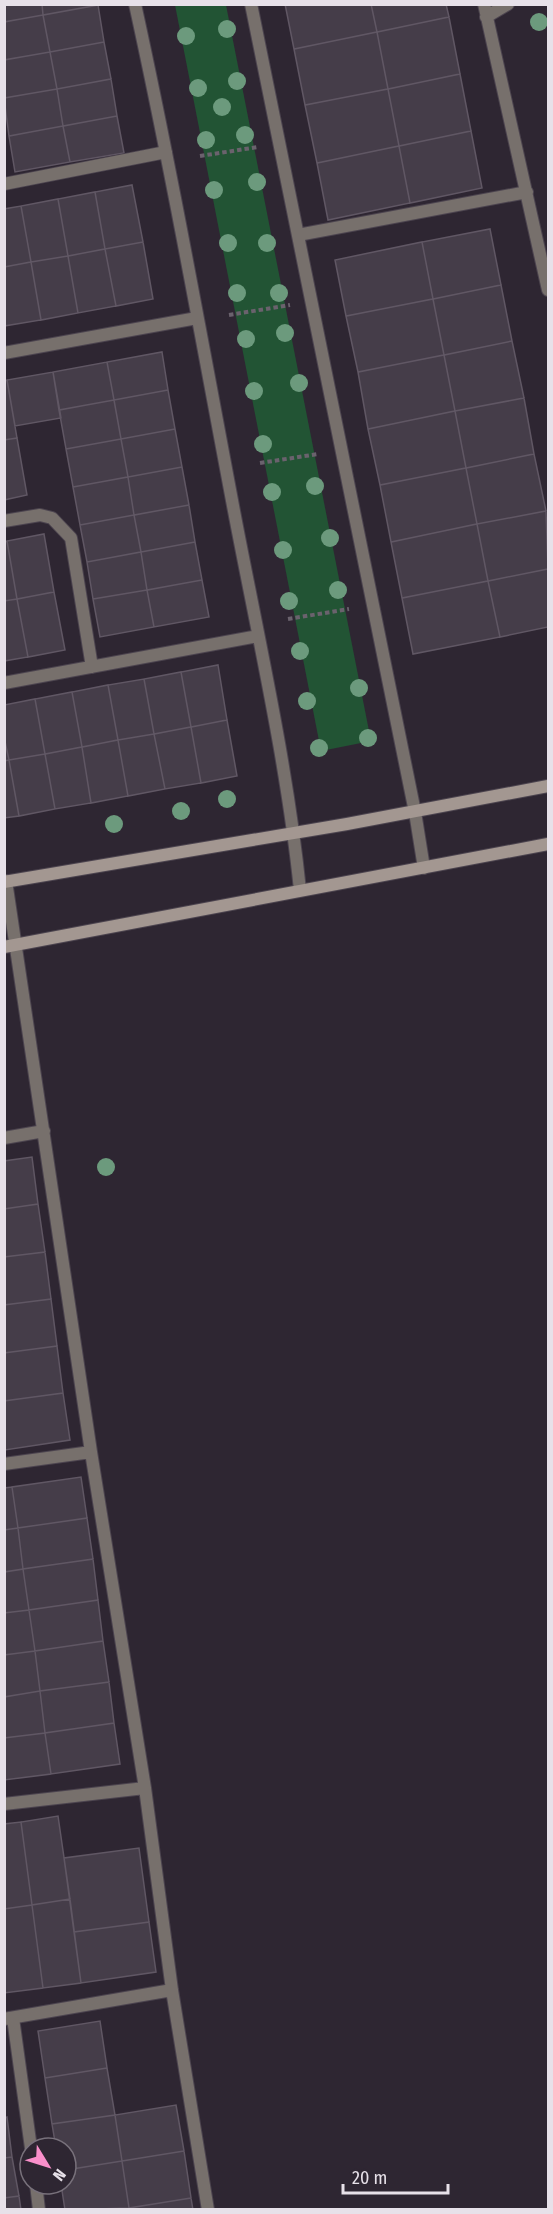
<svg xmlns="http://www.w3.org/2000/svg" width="553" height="2214" font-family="'Fira Sans Condensed',sans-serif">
<rect width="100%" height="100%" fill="#2e2632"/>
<path fill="#225434" d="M175 5H226L371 741 321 751Z"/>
<path fill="#453d49" stroke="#605764" stroke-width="1.5" d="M4 4H42L43 15 4 22Z
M42 4H98V5L43 15Z
M285 4H371L377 32 294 49Z
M371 4H446L449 17 377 32Z
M98 5 104 42 50 52 43 15Z
M43 15 50 52 4 60V22Z
M449 17 460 74 388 89 377 32Z
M377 32 388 89 305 105 294 49Z
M104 42 111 79 57 89 50 52Z
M50 52 57 89 4 98V60Z
M460 74 471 131 399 146 388 89Z
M111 79 117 116 63 126 57 89Z
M57 89 63 126 9 136 4 98Z
M388 89 399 146 317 163 305 105Z
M117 116 124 153 70 162 63 126Z
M63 126 70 162 15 172 9 136Z
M471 131 482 188 410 203 399 146Z
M399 146 410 203 328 220 317 163Z
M132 185 143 242 105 249 95 192Z
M95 192 105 249 68 256 58 199Z
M58 199 68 256 31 262 21 206Z
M21 206 31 262 4 267V209Z
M490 229 501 285 433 299 422 242Z
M143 242 153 299 116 306 105 249Z
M422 242 433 299 346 316 335 260Z
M105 249 116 306 78 313 68 256Z
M68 256 78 313 41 320 31 262Z
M31 262 41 320 4 326V267Z
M501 285 512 341 444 355 433 299Z
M433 299 444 355 358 372 346 316Z
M512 341 524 398 455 411 444 355Z
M162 352 168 390 114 400 107 362Z
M444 355 455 411 368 429 358 372Z
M107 362 114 400 59 410 53 372Z
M53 372 61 418 15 426 7 380Z
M7 380 17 438 4 440V381Z
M168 390 175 429 121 439 114 400Z
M524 398 534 454 466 468 455 411Z
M114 400 121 439 66 449 59 410Z
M455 411 466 468 380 485 368 429Z
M175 429 182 467 128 477 121 439Z
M17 438 27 495 4 500V440Z
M121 439 128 477 73 487 66 449Z
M534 454 546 511 477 524 466 468Z
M182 467 189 505 134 515 128 477Z
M466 468 477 524 391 542 380 485Z
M128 477 134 515 80 525 73 487Z
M189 505 195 542 141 552 134 515Z
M546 511 548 569 488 581 477 524Z
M134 515 141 552 87 562 80 525Z
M477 524 488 581 402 598 391 542Z
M44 534 54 592 17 599 7 541Z
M7 541 17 599 4 601V542Z
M195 542 202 580 147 590 141 552Z
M141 552 147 590 93 599 87 562Z
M548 569V627L500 637 488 581Z
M202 580 209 617 154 627 147 590Z
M488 581 500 637 413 654 402 598Z
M147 590 154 627 100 637 93 599Z
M54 592 65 650 28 657 17 599Z
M17 599 28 657 4 661V601Z
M218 665 227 720 191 727 181 672Z
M181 672 191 727 154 734 144 679Z
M144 679 154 734 118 740 108 685Z
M108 685 118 740 82 747 72 692Z
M72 692 82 747 45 754 35 699Z
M35 699 45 754 9 760 4 737V705Z
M227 720 237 776 201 783 191 727Z
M191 727 201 783 165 789 154 734Z
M154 734 165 789 128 796 118 740Z
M4 737 9 760 4 761Z
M118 740 128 796 91 803 82 747Z
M82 747 91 803 55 809 45 754Z
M45 754 55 809 19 816 9 760Z
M9 760 19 816 4 818V761Z
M32 1157 38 1204 4 1209V1161Z
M38 1204 45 1252 4 1257V1209Z
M45 1252 51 1299 4 1305V1257Z
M51 1299 57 1346 4 1353V1305Z
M57 1346 63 1393 4 1401V1353Z
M63 1393 70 1440 5 1450 4 1401Z
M81 1477 87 1518 18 1528 12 1487Z
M12 1487 18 1528 4 1530V1488Z
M87 1518 93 1559 23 1569 18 1528Z
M18 1528 23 1569 4 1572V1530Z
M93 1559 98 1600 29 1610 23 1569Z
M23 1569 29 1610 4 1613V1572Z
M98 1600 103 1641 35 1651 29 1610Z
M29 1610 35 1651 4 1655V1613Z
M103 1641 109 1682 40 1691 35 1651Z
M35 1651 40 1691 4 1697V1655Z
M109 1682 114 1723 45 1733 40 1691Z
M40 1691 45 1733 4 1738V1697Z
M114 1723 120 1764 51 1774 45 1733Z
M45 1733 51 1774 4 1780V1738Z
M58 1816 70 1899 32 1905 21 1822Z
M21 1822 32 1905 4 1909V1824Z
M139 1848 149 1922 74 1932 64 1858Z
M70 1899 81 1983 43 1988 32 1905Z
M32 1905 43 1988 4 1993V1909Z
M149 1922 156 1972 81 1983 74 1932Z
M100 2021 107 2068 45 2078 38 2031Z
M107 2068 115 2115 52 2124 45 2078Z
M176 2105 184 2151 122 2161 115 2115Z
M115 2115 122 2161 66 2170V2148H56L52 2124Z
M7 2117 12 2157 4 2158V2118Z
M184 2151 191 2198 129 2208 122 2161Z
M12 2157 19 2196 4 2198V2158Z
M122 2161 129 2208 65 2210 61 2184H66V2170Z
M19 2196 21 2210H4V2198Z
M191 2198 193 2210H129V2208Z"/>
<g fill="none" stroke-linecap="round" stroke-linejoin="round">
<defs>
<path id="minor" d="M135 4C172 173 202 342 234 511 258 637 287 763 300 890
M251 4 415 812 424 868
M484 4 548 290
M486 17 508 4
M4 184 166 152
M298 235 527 192
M4 353 197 318
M4 521 40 515 52 518 71 538 92 667
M4 683 258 636
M6 881 91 1452 145 1788 172 1990 208 2210
M4 1138 44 1131
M4 1464 91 1452
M4 1804 145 1788
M13 2018 31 2148
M4 2019 172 1990
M36 2184 39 2210"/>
<path id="secondary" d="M4 882 347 824 548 786
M4 947 548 844"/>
</defs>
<use href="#minor" stroke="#4c444f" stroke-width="14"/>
<use href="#secondary" stroke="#4c444f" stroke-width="14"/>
<path stroke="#6a626d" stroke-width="4" stroke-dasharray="4.5 3" stroke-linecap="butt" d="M200 156 258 147
M229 315 290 305
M260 463 318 454
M288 619 349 609"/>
<use href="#minor" stroke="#77706c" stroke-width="12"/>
<use href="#secondary" stroke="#a39791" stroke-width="12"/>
</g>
<g fill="#6c9a7d">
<circle cx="539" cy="22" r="9"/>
<circle cx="227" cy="29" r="9"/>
<circle cx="186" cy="36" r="9"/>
<circle cx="237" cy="81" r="9"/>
<circle cx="198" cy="88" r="9"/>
<circle cx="222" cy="107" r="9"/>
<circle cx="245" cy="135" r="9"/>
<circle cx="206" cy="140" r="9"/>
<circle cx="257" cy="182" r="9"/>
<circle cx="214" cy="190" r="9"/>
<circle cx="228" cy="243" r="9"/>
<circle cx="267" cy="243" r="9"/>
<circle cx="237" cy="293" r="9"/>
<circle cx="279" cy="293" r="9"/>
<circle cx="285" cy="333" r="9"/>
<circle cx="246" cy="339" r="9"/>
<circle cx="299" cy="383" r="9"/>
<circle cx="254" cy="391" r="9"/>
<circle cx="263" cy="444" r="9"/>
<circle cx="315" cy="486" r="9"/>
<circle cx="272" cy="492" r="9"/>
<circle cx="330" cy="538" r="9"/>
<circle cx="283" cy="550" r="9"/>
<circle cx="338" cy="590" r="9"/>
<circle cx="289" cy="601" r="9"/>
<circle cx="300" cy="651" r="9"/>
<circle cx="359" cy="688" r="9"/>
<circle cx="307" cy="701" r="9"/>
<circle cx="368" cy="738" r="9"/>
<circle cx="319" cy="748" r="9"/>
<circle cx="227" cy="799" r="9"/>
<circle cx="181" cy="811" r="9"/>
<circle cx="114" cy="824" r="9"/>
<circle cx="106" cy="1167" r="9"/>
</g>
<rect width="553" height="2214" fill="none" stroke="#e7e1e9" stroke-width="12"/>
<g transform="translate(48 2166) rotate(128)"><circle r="28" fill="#2e2632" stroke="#78717b" stroke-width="1.5"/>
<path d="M0-4.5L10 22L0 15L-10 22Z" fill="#f98fca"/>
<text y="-9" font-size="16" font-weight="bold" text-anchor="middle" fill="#e7e1e9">N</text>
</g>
<path d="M343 2184v9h105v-9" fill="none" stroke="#e7e1e9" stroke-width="3"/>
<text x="352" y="2184" font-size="18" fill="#e7e1e9" stroke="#2e2632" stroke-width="4.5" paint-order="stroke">20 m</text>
</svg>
